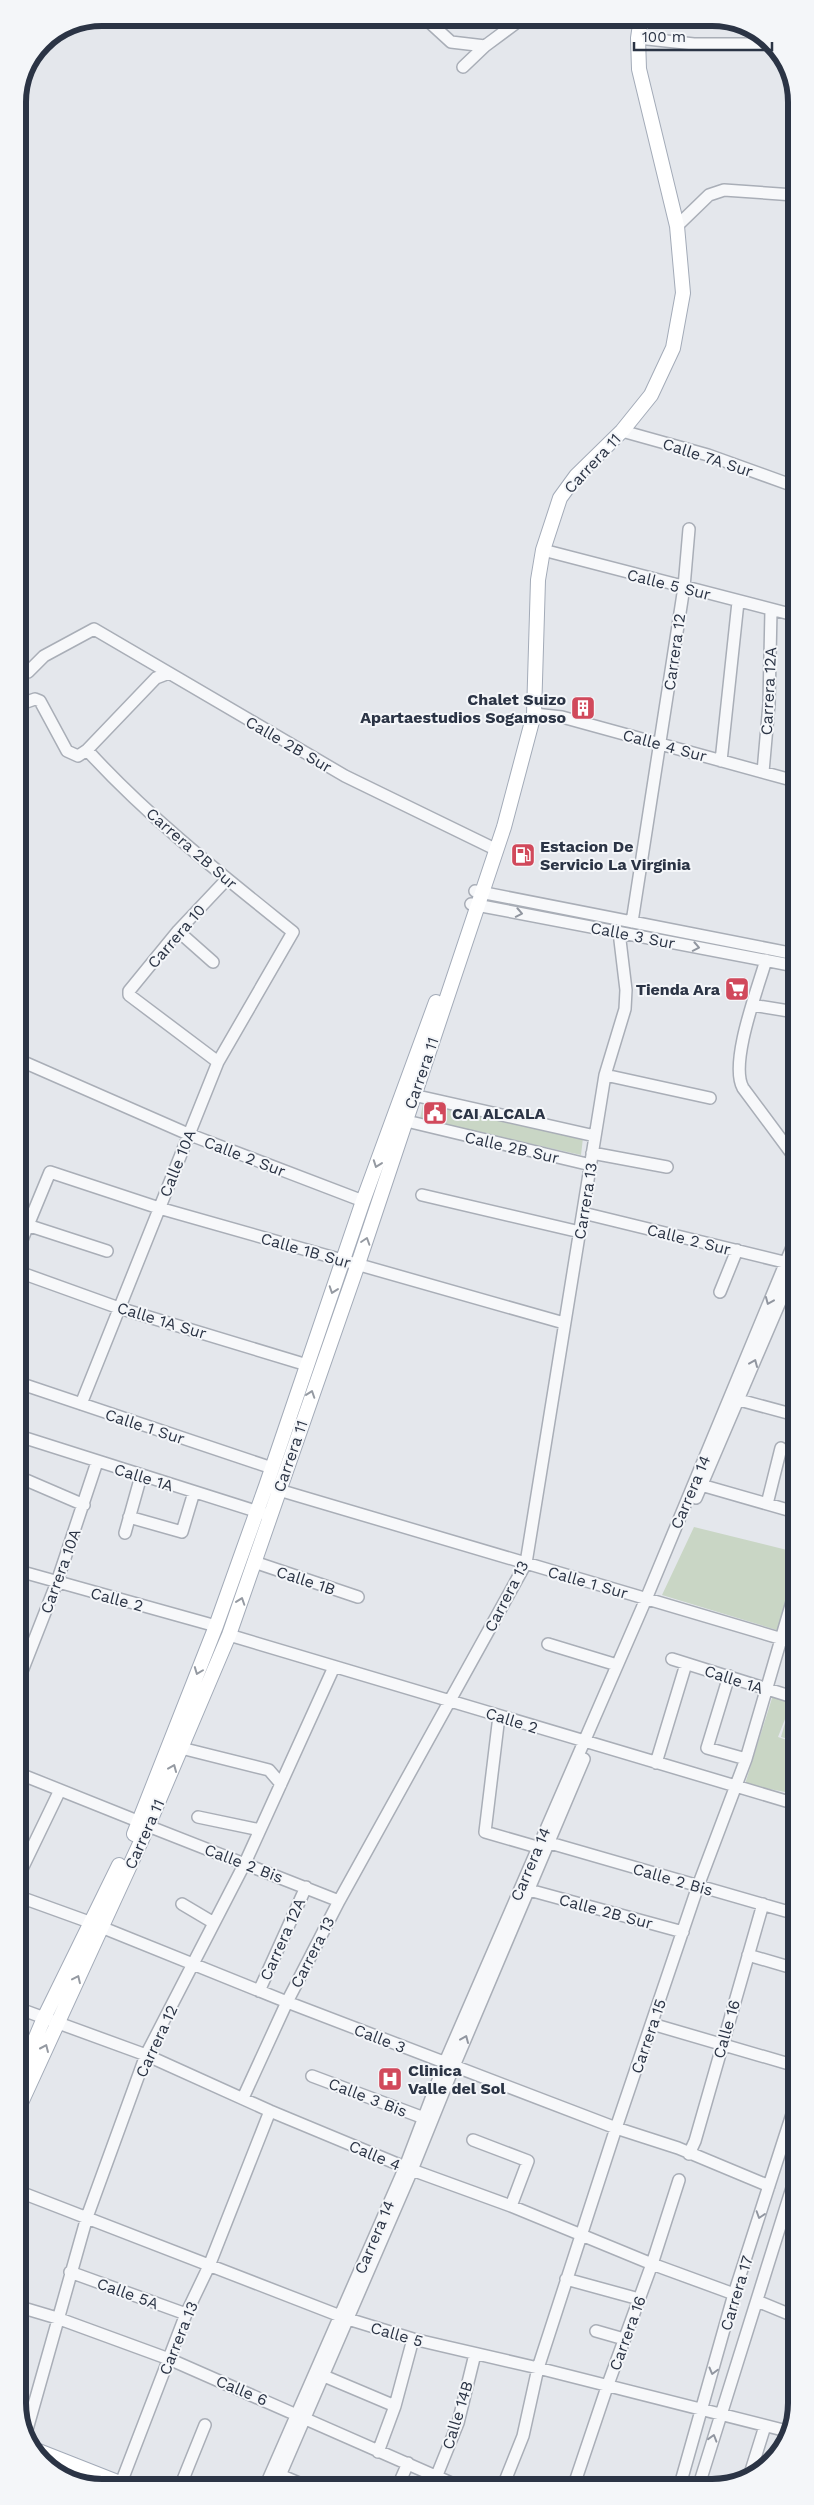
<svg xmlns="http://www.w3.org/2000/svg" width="814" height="2505" font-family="'Work Sans',sans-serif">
<rect width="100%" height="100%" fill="#e4e7ec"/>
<path fill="#c9d6c5" d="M423 1104 583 1138 581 1155 420 1119Z
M694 1527 795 1552V1571L780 1631 662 1595Z
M773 1695 791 1701 790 1704 796 1705V1741L781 1737 789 1709 778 1737 796 1743V1776L790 1793 745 1784Z"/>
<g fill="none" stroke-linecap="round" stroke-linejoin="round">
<defs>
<path id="minor" d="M427 20 451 42 485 46
M638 38 694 44H771
M463 67 485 46 520 20
M677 226 709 195 724 190 794 195
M622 431 708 455 794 486
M543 550 794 615
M28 672 44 656 94 629 345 776 497 850
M18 705 35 699 40 701 67 751 78 756 87 750 156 678 169 673
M534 714 562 717 795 781
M721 761 738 602
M763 772 769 704 771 610
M475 891 795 954
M471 904 795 966
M632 922 684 587 689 529
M178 931 213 962
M791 953 795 938
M766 960C758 988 729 1063 743 1088L795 1158
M752 1005 795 1012
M19 1060 188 1134 363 1201
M218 1062 129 995V991L178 931 227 879
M605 1075 710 1098
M413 1095 595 1136
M398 1119 591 1165
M592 1153 667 1167
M422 1195 580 1232
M583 1213 792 1264
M27 1225 107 1251
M19 1247 50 1172 159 1208 564 1323
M19 1272 119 1308 307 1365
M720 1292 737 1250
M19 1383 272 1468
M732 1398 795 1415
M81 1404 218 1062 293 932C222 875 149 818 87 750
M789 1414 795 1398
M19 1436 265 1514
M19 1477 84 1505
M701 1485 795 1512
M272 1488 796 1643
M696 1498 795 1267
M767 1504 781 1448
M129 1517 182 1532 194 1492
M125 1533 141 1476
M254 1562 358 1597
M19 1571 216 1626
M229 1635 796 1804
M548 1644 617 1665
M672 1659 796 1698
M729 1676 707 1748 746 1759
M19 1679 57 1582 97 1462
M499 1716 485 1832 537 1847
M181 1748 269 1770 281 1784
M656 1763 686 1664
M20 1774 140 1822
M198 1817 260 1830
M148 1826 339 1901
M550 1843 796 1914
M20 1873 60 1790
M529 1890 683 1932
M20 1897 92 1923
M182 1904 214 1923
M101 1927 287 2002 616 2128 678 2148 769 2186
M748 1955 796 1969
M259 1991 306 1887
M20 2009 146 2055 270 2111 412 2170 511 2206 652 2264 734 2294
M652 2024 796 2066
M312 2076 424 2118
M243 2098 287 2002 339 1901 526 1563 605 1075 625 1009 626 990 619 932
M473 2140 528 2161 511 2206
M689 2154 695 2141 763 1904
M20 2192 348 2319 413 2339 538 2368 787 2431
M70 2272 186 2314
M566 2279 639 2299
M757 2301 796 2317
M20 2307 57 2318 169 2359 458 2486
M596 2331 624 2339
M324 2376 395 2406
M26 2433 87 2217 146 2055 245 1863 334 1667
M378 2452 395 2406 413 2339
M750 2474 765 2426
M280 2475 306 2486
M437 2475 458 2423 475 2354
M121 2483 186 2314 209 2266 270 2111
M574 2485 607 2387 652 2264 679 2180
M680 2485 734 2294 796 2102
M699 2485 796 2175
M398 2486 408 2463
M503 2486 523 2436 538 2368 616 2128 698 1886 746 1759 796 1588
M180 2487 205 2425
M265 2487 405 2167 445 2062 646 1599 795 1240
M275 2487 412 2170 454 2066 584 1759"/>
<path id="major" d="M134 1834 216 1626 266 1486 363 1201 436 1002
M20 2075 44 2018 119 1865
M20 2105 148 1826 229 1635 358 1264 504 827 534 714 538 580 543 550 560 498 576 476 622 431 651 395 673 348 683 293 677 226 639 69 638 38 641 18
M36 2450 130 2487"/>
</defs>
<use href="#minor" stroke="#a9aeb7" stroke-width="14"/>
<use href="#major" stroke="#a3abb8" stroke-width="16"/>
<use href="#minor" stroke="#f7f8fa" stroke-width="11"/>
<use href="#major" stroke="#fff" stroke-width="14"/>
</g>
<defs><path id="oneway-chevron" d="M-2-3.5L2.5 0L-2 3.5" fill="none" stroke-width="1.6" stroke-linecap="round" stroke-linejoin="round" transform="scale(1.25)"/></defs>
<g stroke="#9196a0">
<use href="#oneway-chevron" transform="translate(519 913) rotate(11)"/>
<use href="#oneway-chevron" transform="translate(696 947) rotate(11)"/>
<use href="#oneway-chevron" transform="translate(769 1301) rotate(113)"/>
<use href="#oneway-chevron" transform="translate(754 1363) rotate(-67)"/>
<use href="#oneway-chevron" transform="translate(465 2039) rotate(-67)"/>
<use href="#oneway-chevron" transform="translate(760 2215) rotate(108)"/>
<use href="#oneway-chevron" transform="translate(713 2371) rotate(105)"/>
<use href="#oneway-chevron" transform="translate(713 2438) rotate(-73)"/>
</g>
<g stroke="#959aa2">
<use href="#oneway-chevron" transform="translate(377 1164) rotate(110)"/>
<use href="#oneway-chevron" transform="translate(366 1241) rotate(-72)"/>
<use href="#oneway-chevron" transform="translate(333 1290) rotate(109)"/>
<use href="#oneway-chevron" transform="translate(311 1394) rotate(-71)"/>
<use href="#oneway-chevron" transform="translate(241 1601) rotate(-71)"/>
<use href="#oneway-chevron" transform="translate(198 1671) rotate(111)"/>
<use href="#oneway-chevron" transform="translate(173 1768) rotate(-67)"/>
<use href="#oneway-chevron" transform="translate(77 1979) rotate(-65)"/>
<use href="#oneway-chevron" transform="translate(45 2048) rotate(-66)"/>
</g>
<defs>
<symbol id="building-square" viewBox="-11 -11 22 22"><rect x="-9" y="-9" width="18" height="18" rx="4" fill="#d1495b" stroke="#f4f6f9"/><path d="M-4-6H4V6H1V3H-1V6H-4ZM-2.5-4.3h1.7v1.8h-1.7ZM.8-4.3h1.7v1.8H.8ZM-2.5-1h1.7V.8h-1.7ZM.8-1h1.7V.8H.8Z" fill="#fff"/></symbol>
<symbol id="fuel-square" viewBox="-11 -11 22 22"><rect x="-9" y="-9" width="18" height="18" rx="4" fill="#d1495b" stroke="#f4f6f9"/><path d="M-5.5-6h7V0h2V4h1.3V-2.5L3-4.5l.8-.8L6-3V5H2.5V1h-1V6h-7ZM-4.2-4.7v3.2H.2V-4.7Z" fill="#fff"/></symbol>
<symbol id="supermarket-square" viewBox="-11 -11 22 22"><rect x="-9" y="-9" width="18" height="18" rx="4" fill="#d1495b" stroke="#f4f6f9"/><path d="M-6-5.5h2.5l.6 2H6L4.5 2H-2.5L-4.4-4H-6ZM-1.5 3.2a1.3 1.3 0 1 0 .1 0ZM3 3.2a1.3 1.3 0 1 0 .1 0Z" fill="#fff"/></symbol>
<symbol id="civic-square" viewBox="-11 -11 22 22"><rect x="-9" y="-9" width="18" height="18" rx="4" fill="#d1495b" stroke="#f4f6f9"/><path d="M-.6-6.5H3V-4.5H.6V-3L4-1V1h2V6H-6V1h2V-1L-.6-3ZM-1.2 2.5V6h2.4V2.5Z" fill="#fff"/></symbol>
<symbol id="hospital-square" viewBox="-11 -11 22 22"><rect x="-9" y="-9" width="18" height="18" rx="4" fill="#d1495b" stroke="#f4f6f9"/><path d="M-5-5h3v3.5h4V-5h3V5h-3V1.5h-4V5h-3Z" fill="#fff"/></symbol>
</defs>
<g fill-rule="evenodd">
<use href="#building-square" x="569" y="694" width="28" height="28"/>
<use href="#fuel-square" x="509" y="841" width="28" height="28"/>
<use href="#supermarket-square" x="723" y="975" width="28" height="28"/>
<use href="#civic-square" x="421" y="1099" width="28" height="28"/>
<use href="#hospital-square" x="376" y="2065" width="28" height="28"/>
</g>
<g text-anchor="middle" stroke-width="4" stroke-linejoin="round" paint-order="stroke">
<g font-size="16" fill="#2b3445" stroke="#f4f6f9">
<text transform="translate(708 457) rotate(18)" y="6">Calle 7A Sur</text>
<text transform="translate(592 463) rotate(-47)" y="6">Carrera 11</text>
<text transform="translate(669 584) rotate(14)" y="6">Calle 5 Sur</text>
<text transform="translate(674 652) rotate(-82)" y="6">Carrera 12</text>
<text transform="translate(768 691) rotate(-87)" y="6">Carrera 12A</text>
<text transform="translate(289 744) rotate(30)" y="6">Calle 2B Sur</text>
<text transform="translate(665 745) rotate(15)" y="6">Calle 4 Sur</text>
<text transform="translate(192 848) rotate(41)" y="6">Carrera 2B Sur</text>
<text transform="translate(633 935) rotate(11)" y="6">Calle 3 Sur</text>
<text transform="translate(176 936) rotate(-49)" y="6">Carrera 10</text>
<text transform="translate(421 1073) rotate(-71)" y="6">Carrera 11</text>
<text transform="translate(512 1147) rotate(13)" y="6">Calle 2B Sur</text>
<text transform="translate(245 1156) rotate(21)" y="6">Calle 2 Sur</text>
<text transform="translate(177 1163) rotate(-68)" y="6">Calle 10A</text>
<text transform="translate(585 1201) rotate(-81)" y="6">Carrera 13</text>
<text transform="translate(689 1239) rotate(14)" y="6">Calle 2 Sur</text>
<text transform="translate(306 1250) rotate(16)" y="6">Calle 1B Sur</text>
<text transform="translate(162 1320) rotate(17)" y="6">Calle 1A Sur</text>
<text transform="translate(145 1426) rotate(18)" y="6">Calle 1 Sur</text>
<text transform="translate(290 1456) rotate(-71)" y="6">Carrera 11</text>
<text transform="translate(144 1477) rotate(17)" y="6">Calle 1A</text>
<text transform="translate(690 1492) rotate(-67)" y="6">Carrera 14</text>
<text transform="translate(60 1571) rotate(-70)" y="6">Carrera 10A</text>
<text transform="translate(306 1580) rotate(18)" y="6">Calle 1B</text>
<text transform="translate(588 1582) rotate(16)" y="6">Calle 1 Sur</text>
<text transform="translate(506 1596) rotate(-63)" y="6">Carrera 13</text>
<text transform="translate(117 1599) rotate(15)" y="6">Calle 2</text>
<text transform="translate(734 1679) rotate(18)" y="6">Calle 1A</text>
<text transform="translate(512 1720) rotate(17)" y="6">Calle 2</text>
<text transform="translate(144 1834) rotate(-66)" y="6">Carrera 11</text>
<text transform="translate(244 1863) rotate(21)" y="6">Calle 2 Bis</text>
<text transform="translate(530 1864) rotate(-67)" y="6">Carrera 14</text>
<text transform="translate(673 1879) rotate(16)" y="6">Calle 2 Bis</text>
<text transform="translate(606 1911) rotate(15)" y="6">Calle 2B Sur</text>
<text transform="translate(282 1939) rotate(-66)" y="6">Carrera 12A</text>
<text transform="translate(312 1952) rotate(-63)" y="6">Carrera 13</text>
<text transform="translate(726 2029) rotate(-74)" y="6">Calle 16</text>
<text transform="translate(648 2036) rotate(-71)" y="6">Carrera 15</text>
<text transform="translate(380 2038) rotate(21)" y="6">Calle 3</text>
<text transform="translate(156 2041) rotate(-65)" y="6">Carrera 12</text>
<text transform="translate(368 2097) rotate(21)" y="6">Calle 3 Bis</text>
<text transform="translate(375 2155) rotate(23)" y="6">Calle 4</text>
<text transform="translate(374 2237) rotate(-67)" y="6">Carrera 14</text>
<text transform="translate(128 2293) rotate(20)" y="6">Calle 5A</text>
<text transform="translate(736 2293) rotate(-73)" y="6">Carrera 17</text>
<text transform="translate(627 2333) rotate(-70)" y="6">Carrera 16</text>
<text transform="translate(397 2334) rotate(16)" y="6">Calle 5</text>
<text transform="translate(178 2338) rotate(-68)" y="6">Carrera 13</text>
<text transform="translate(242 2390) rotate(23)" y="6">Calle 6</text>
<text transform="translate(457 2415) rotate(-73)" y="6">Calle 14B</text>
</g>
<g font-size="16" font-weight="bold" fill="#2b3445" stroke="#f4f6f9" text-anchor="start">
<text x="566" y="705" text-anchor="end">Chalet Suizo<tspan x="566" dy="18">Apartaestudios Sogamoso</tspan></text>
<text x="540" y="852">Estacion De<tspan x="540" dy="18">Servicio La Virginia</tspan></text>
<text x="720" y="995" text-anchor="end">Tienda Ara</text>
<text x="452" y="1119">CAI ALCALA</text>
<text x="408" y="2076">Clinica<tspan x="408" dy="18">Valle del Sol</tspan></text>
</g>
</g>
<path d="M0 0H814V2505H0ZM102 26H712A76 76 0 0 1 788 102V2403A76 76 0 0 1 712 2479H102A76 76 0 0 1 26 2403V102A76 76 0 0 1 102 26Z" fill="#f4f6f9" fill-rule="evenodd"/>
<path fill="none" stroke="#2b3445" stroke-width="6" d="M102 26H712A76 76 0 0 1 788 102V2403A76 76 0 0 1 712 2479H102A76 76 0 0 1 26 2403V102A76 76 0 0 1 102 26Z"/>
<path d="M634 42v8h138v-8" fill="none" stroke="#2b3445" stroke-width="2.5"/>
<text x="642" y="42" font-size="15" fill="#2b3445" stroke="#f4f6f9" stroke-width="4" paint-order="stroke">100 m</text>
</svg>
